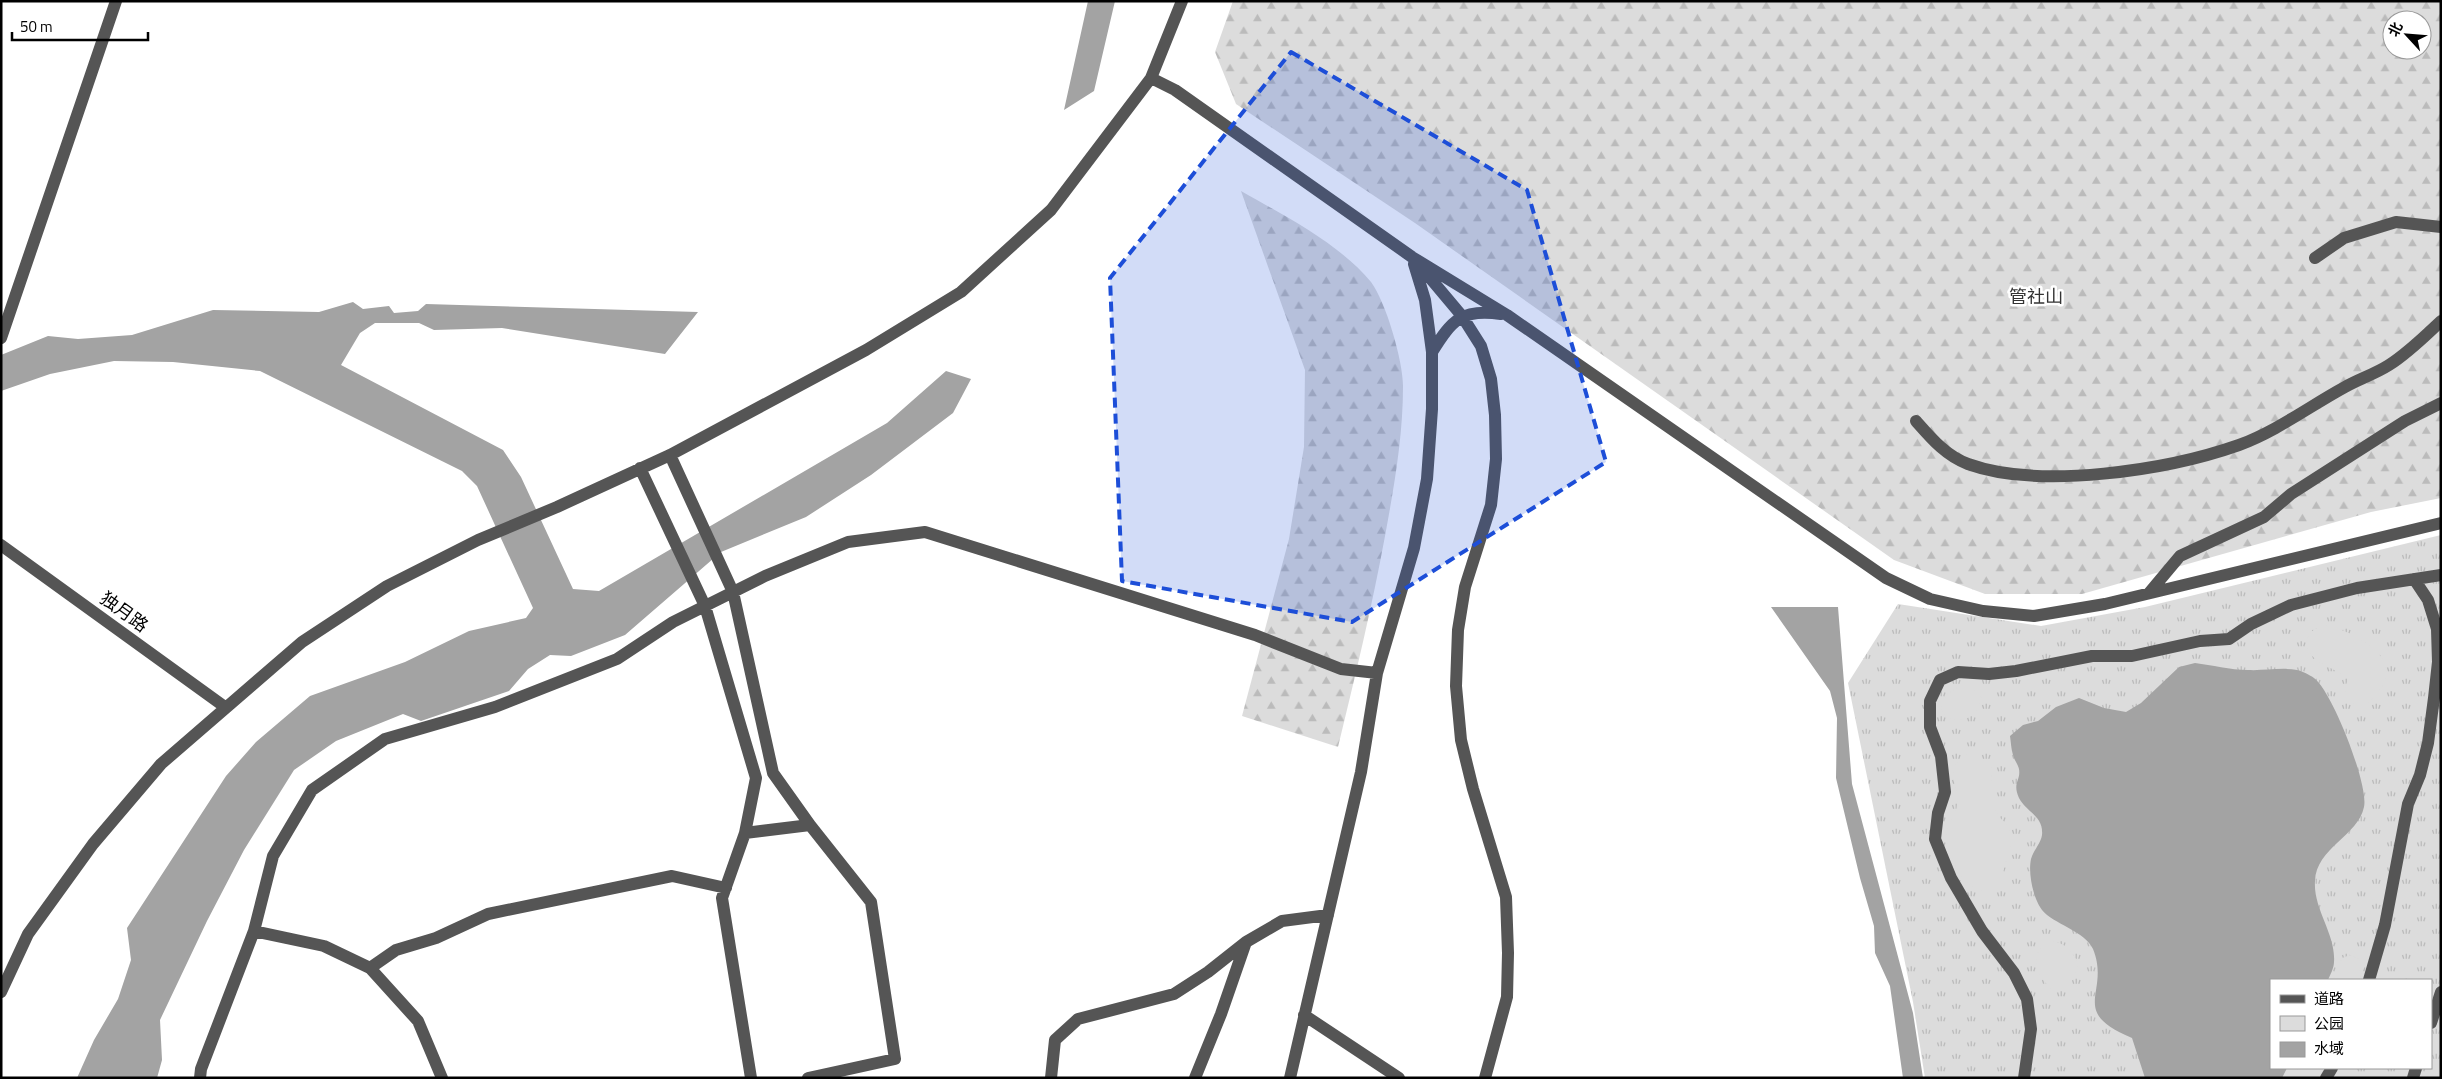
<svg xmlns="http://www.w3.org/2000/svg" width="2442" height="1079" font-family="'Titillium Web','Noto Sans SC',sans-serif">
<defs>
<pattern id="grass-tufts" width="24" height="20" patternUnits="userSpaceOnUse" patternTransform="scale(1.25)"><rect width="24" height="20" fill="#dcdcdc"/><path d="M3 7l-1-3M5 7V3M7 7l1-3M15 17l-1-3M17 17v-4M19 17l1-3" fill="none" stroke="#bbb"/></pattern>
<pattern id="forest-firs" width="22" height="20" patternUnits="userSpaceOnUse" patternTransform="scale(1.25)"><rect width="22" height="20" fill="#dcdcdc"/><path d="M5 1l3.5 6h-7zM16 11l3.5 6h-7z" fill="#bbb"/></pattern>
</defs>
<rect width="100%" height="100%" fill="#fff"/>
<path fill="url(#grass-tufts)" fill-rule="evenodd" d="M2441 535V1078H1925L1913 1002 1848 683 1898 604 2041 626 2145 607ZM2271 980H2431V1068H2271Z"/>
<path fill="url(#forest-firs)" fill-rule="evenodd" d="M1233 1H2441V498L2371 512 2082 594H1985L1894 560 1415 223 1236 104 1215 52ZM2392 20H2422V50H2392Z
M1241 191C1283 215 1340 244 1371 282 1386 302 1403 361 1403 386 1403 437 1394 487 1385 536 1372 607 1355 677 1338 747L1242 716 1289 539 1304 447 1305 370Z"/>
<path fill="#dcdcdc" d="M2328 625C2350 632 2400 653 2383 685 2379 692 2371 699 2365 706 2345 705 2343 695 2348 678 2336 668 2303 661 2307 640 2310 629 2318 627 2328 625Z
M1958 687 1973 690 1982 697C1978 716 1965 724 1947 718L1941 709 1946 695Z
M1968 753 1982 759 1993 769C1989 792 1989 811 2009 826L2011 843 2001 880 1992 891C1988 890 1981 891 1977 889 1959 881 1946 852 1947 833 1948 823 1957 815 1957 804 1959 781 1943 769 1968 753Z
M2053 941C2066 944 2072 951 2078 963L2075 976 2068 987 2053 990C2035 975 2026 951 2053 941Z
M2350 955 2359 959 2364 966 2360 980H2333L2342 958Z
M2298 1068H2316L2312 1078H2293Z"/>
<path fill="#a3a3a3" d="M1088 1H1115L1094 91 1064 110Z
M353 302 363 309 389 306 394 313 418 311 426 304 698 312 665 354 502 328 434 330 419 323H375L360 333 341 365 503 450 521 477 573 589 599 591 887 423 946 371 971 379 953 413 871 475 806 517 721 552 625 635 571 656 550 655 528 669 509 691 421 721 403 714 336 741 294 770 244 850 207 921 160 1020 162 1060 157 1078H77L94 1040 118 999 131 960 127 928 226 776 256 742 310 696 405 662 469 631 526 618 533 608 477 486 462 471 260 371 173 362 114 361 50 374 1 391V355L48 336 78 339 132 335 213 310 319 312Z
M1771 607H1838L1852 784 1913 1013 1923 1078H1903L1890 986 1875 953 1874 926 1860 878 1836 778 1837 718 1830 691Z
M2195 663C2212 665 2230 670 2248 670 2263 671 2282 667 2297 670 2302 671 2310 675 2314 678 2332 691 2369 785 2364 807 2358 836 2316 848 2315 881 2313 909 2336 934 2334 962 2334 968 2330 975 2328 980H2271V1068H2287L2282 1078H2145L2132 1038C2067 1011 2111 993 2093 949 2085 931 2053 924 2042 910 2033 898 2028 873 2031 859 2033 851 2041 843 2042 835 2044 816 2026 812 2019 798 2012 782 2021 781 2019 769 2018 764 2014 760 2013 755 2011 749 2011 742 2010 736L2023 725 2038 721 2056 707 2079 698 2104 708 2126 712 2141 703 2179 667Z"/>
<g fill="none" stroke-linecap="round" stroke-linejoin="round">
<path stroke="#555" stroke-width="12" d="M1151 78 1175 90 1412 257 1507 315 1886 578 1930 599 1983 611 2034 616 2105 604 2441 523
M2315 258 2344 238 2396 222 2441 227
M1420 266 1462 316 1481 346 1491 379 1495 415 1496 459 1491 505 1465 587 1458 630 1456 686 1461 740 1473 789 1506 897 1508 953 1507 997 1485 1078
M1 338 116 1
M1432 352C1452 320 1462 308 1501 314
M1916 421C1931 438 1946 456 1968 464 2040 490 2168 470 2239 445 2277 431 2310 406 2345 387 2359 379 2375 374 2389 365 2408 353 2424 337 2441 321
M670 455 733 592 773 773 810 825 871 902 895 1059 808 1078
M640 468 705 606 756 778 745 833 722 898 751 1078
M1 545 225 707
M2149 593 2180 556 2264 517 2291 494 2405 421 2441 403
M745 833 810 825
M254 931 324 946 370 968 418 1021 442 1078
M370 968 396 950 436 938 488 914 672 876 726 888
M2369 980 2385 925 2408 804 2420 775 2428 743 2434 698 2438 662 2437 629 2428 600 2414 579
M1 992 28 934 93 844 161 764 302 642 387 586 478 540 557 507 670 455 866 350 961 292 1051 210 1151 78 1182 1
M1304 1015 1399 1078
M2431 1023 2441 992
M200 1078 201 1069 254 931 273 856 312 790 385 739 495 707 617 659 673 622 765 576 848 542 925 532 1255 635 1341 669 1377 673
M1051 1078 1055 1040 1078 1019 1174 994 1208 972 1246 942 1282 921 1328 915
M1195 1078 1221 1014 1246 942
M1290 1078 1361 772 1377 673 1414 548 1427 479 1432 409V352L1425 300 1414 264
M2024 1078 2031 1029 2027 999 2014 973 1982 931 1951 878 1935 839 1938 813 1945 792 1941 756 1930 727V701L1940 680 1958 672 1989 674 2016 671 2092 656H2132L2200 641 2229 639 2251 624 2291 605 2357 588 2441 575
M2326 1078 2332 1068
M2413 1078 2416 1068"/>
</g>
<path fill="#1d4ed8" fill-opacity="0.2" stroke="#1d4ed8" stroke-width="4" stroke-dasharray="10 6" stroke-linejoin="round" d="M1291 52 1527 190 1606 462 1352 622 1122 581 1110 278Z"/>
<g text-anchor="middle" stroke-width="5" stroke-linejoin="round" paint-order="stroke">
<g font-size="18" fill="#333" stroke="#fff">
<text x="2036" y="303">管社山</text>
</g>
<g font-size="18" fill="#000" stroke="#fff">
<text transform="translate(124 612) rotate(36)" y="6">独月路</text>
</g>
</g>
<rect width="2442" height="1079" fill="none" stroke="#000000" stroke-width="5"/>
<rect x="2270" y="979" width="162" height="90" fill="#ffffff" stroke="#999999"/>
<rect x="2280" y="995" width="25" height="8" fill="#555555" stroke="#999999"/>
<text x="2314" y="1004" font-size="15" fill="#000000">道路</text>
<rect x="2280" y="1016" width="25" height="15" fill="#dcdcdc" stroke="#999999"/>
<text x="2314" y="1029" font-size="15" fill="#000000">公园</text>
<rect x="2280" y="1042" width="25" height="15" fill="#a3a3a3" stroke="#999999"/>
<text x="2314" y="1054" font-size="15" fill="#000000">水域</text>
<g transform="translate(2407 35) rotate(296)"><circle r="24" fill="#ffffff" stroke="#999999"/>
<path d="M0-4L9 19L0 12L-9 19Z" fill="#000000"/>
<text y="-8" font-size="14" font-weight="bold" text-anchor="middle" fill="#000000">北</text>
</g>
<path d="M12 32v8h136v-8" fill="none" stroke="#000000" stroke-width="2.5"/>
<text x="20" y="32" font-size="15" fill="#000000" stroke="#ffffff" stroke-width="4" paint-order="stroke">50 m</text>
</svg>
